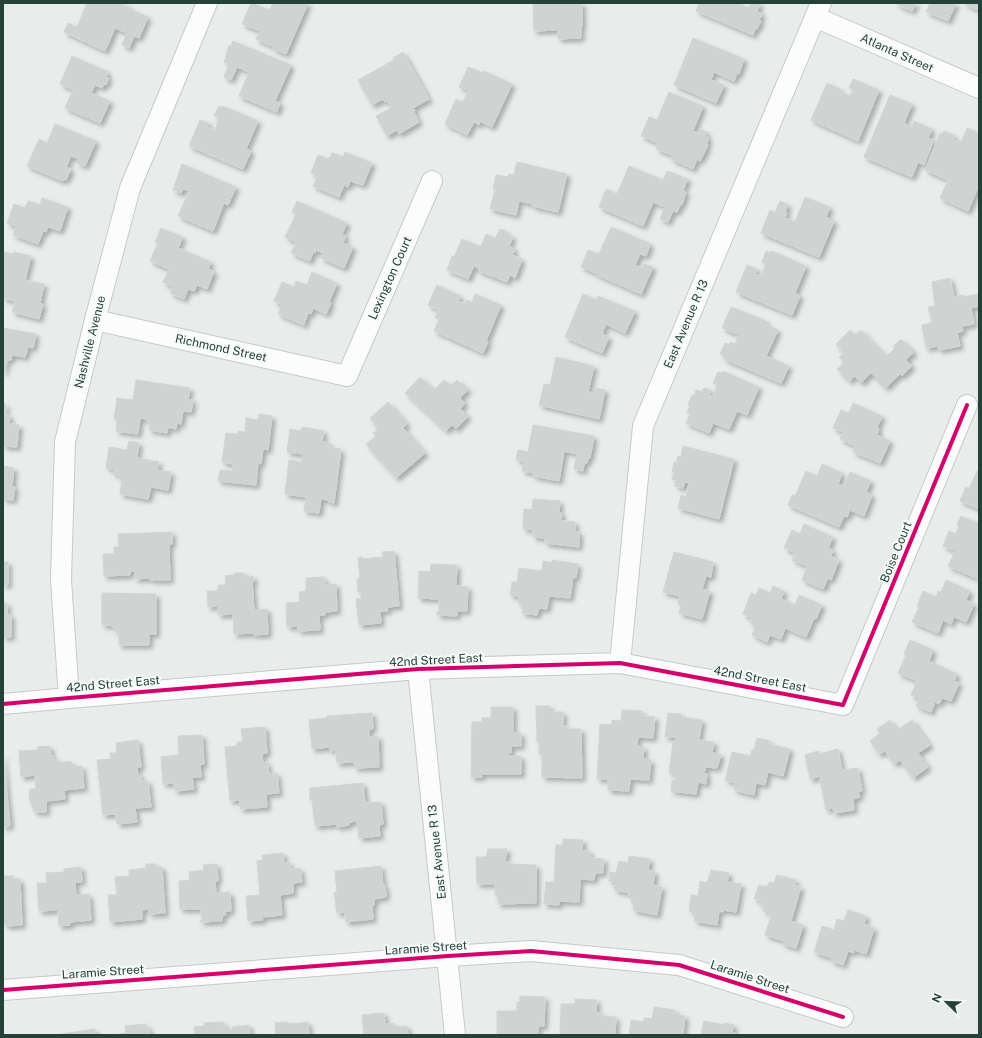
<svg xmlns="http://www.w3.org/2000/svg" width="982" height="1038" font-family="'Public Sans',sans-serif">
<defs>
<filter id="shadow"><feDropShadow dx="3.5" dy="3.5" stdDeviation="2" flood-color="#0004"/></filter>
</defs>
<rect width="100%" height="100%" fill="#e8edeb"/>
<path fill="#cfd4d2" stroke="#d1d6d4" filter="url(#shadow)" d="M87 3H119L129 7 128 8 148 17 139 38 134 36 129 48 122 45 127 33 115 28 105 51 64 32 68 23 77 27Z
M251 3 270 10 273 3H308L286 54 273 49 274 47 256 39 260 31 242 24Z
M533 3H582V26H581V38L558 39V30L534 31Z
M699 3H738L749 8 751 3H760L757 11 762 14 759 20 761 21 757 29H755L753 35 696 11Z
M894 3H916L912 11Z
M930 3H956L948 21 926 12Z
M962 3H979V10Z
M693 38 744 59 739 74 737 73 734 81 714 72 711 80 724 85 716 103 674 85Z
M233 41 291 65 275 101 280 103 277 112 239 96 249 72 237 67 231 80 224 77 229 64 224 62 227 54H226L229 46H231Z
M403 52 429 99 413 108 415 111 414 112 419 122 399 134 397 130 387 136 376 116 391 108 388 101 385 102 383 99 372 105 358 80 394 60 393 58Z
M72 56 108 72 106 77 109 78 106 85 104 84 102 88 95 85 91 93 110 101 100 123 65 108 73 90 60 84Z
M468 67 483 73 484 71 512 84 492 127 480 121 479 125 474 122 467 135 445 124 456 99 463 102 468 90 459 87Z
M853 79 879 90 858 141 811 120 827 83 840 89 839 91 850 96 853 90 849 88Z
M669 92 703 106 693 131 698 133 700 129 707 132 705 136 709 138 706 145H708L700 161 697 159 693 169 671 159 672 155 656 149 658 143 641 136 649 117 657 120Z
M890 95 912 104 904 123 912 127 914 121 932 129 928 138 934 140 924 165 918 162 912 177 864 157Z
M219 106 223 108V106L258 121 246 149 251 151 243 169 189 146 200 120 209 123 207 127 215 130 219 118 214 116Z
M55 124 96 141 85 166 77 163 79 159 71 156 66 167 71 169 66 180 64 179 63 181 27 166 39 139 47 143Z
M967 128 979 133V185L968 211 940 198 948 180 925 170 940 133 942 134 944 131 955 136 953 139 961 143Z
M345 152 372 163 363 185 350 181 348 187 344 185 339 197 313 186 318 175 311 173 318 155 329 159 332 153 343 157Z
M517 162 567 174 558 212 532 206 533 204 519 201 516 215 490 209 495 189H493L496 175 508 177 509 174 514 175Z
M182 164 236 187 228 205 224 203 213 231 178 216 189 191 183 189 181 193 173 190Z
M629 166 663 180 667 171 688 179 683 190 686 192 682 205 681 204 677 212 673 211 668 222 660 219 665 207 653 202 643 226 599 207 606 189 617 194Z
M805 197 830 207 826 217 834 221 819 257 761 233 770 210 775 213 780 201 788 205 785 212 787 213 785 218 795 222Z
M42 198 68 207 60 231 48 227 46 232 43 231 38 244 13 235 16 226 7 223 14 204 25 208 28 201 40 205Z
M297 201 347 223 342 234 346 236 343 243 353 247 344 268 321 258 323 253 316 250 315 253 313 252 310 261 291 253 296 242 285 237 296 214 292 212Z
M611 227 649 243V244L650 245 646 256 640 254 635 265 642 268 644 264 653 267 641 294 597 275 598 274 581 267 588 250 599 254Z
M161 228 183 237 178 248 211 262 208 269 214 271 207 289 197 285 194 291 188 289 184 299 170 293 173 287 163 282 169 269 150 261 158 243 155 242Z
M500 229 506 231 505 233 513 237 509 246 515 249 512 255 522 259 515 278 510 275 507 282 479 271V269L474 266 468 279 447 270 452 256 454 257 462 239 481 247 486 234 495 238Z
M766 251 771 253 772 251 806 266 795 293 800 296 792 315 736 292 747 265 757 269 755 274 761 276 766 264 762 262Z
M4 252 13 254 14 252 31 256 25 280 44 284 40 304H43L39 319 12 312 15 301 3 298V258Z
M312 272 337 283 329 302 331 303 326 314 313 308 311 314 308 313 304 325 278 314 282 304 274 301 282 282 294 287 296 281 307 285Z
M950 278 954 297 964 295V297L979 294V306L971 308 974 324 962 326 963 331 957 333 960 346 939 350 938 346 926 348 922 325 932 323 928 307 935 306 932 282Z
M437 285 460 296 458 301 465 304 467 300 472 302 475 294 501 305 486 341 488 342 483 353 434 331 439 319 435 318 438 310 428 305Z
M583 294 597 300 598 296 635 311 625 333 606 324 602 334 609 337 602 353 565 337Z
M731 307 766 321 765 324 778 330 766 356 789 366 781 383 724 359 725 356 720 354 725 343 730 345 731 342 735 344 739 335 722 328Z
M3 328 36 334 33 348 28 347 25 357 12 355 11 360H7L4 373H3Z
M850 330 855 335 861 330 886 357 895 348 893 346 901 339 914 352 906 360 912 366 902 376 900 374 886 388 871 373 861 383 855 376 849 381 837 369 845 363 839 357 844 353 836 344Z
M556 357 594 366 588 392 594 393 595 388 605 390 599 419 539 405 544 384 550 385Z
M723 371 759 387 747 415 737 411 729 429 713 423 709 433 686 423 690 414 687 412 690 406 688 405 692 395 694 396 696 390 702 392 704 388 711 390 709 395 713 397 718 385 713 383 718 372 722 373Z
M420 377 434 390 444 380 451 386 457 380 468 390 460 398 465 403 460 409 468 416 456 429 452 425 446 431 405 393Z
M136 380 190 388 188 400H193L191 412 183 411 181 424 177 423 176 429 168 427 167 433 149 430 150 423 147 422 148 419 140 418 138 434 116 431 118 419H114L117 398 133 400Z
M388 402 407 424 403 428 425 453 396 478 366 444 376 436 373 433 378 429 370 418Z
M853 403 882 416 877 428 879 429 877 435 890 441 880 463 853 452 855 446 840 439 843 432 833 428 841 410 849 413Z
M3 404H6L5 415H10L9 424 19 425 17 447 3 446Z
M259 414 272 416 268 450 263 449 261 464 258 463 256 485 218 481 220 470 232 471 233 464 222 462 226 433 238 434V431L245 432 246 418 258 420Z
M533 425 594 436 590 458H588L587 463H584L583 471 574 469 577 454 564 451 559 481 533 476 534 473 522 471 524 461 516 460 518 450 528 452Z
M302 427 324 431 322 442 330 443 329 448 341 449 334 503 329 502V500L321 499 319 513 304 511 306 497 285 494 289 460 302 462 303 454 287 452 290 429 301 431Z
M129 441 139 443 137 458 159 462 157 470 171 472 168 490 151 487 148 499 120 494 122 481 119 480 120 475 113 474 114 469 106 468 109 447 127 450Z
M683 446 734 459 719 519 678 508 681 495 686 497 689 483 685 482 683 488 675 486 676 480 672 479 674 472H672L674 462 676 463 678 456 681 457Z
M822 464 842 473 838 484 844 487 850 472 871 481 866 492 872 495 864 516 850 510 847 517 844 516 839 527 788 505 792 495 795 496 806 471 817 476Z
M3 466 14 468 12 486 15 487 13 500 3 499Z
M977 471 979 472V509L960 501 966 487 969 489Z
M533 499 560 501 559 513H562L561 521 575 522V532H579V547L545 543V538L533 537V529H523L524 509 532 510Z
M961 516 979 523V534L977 538 979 539V583L976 582 978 579 948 566 955 551 943 546 949 531 956 534 959 526 957 525Z
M804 524 833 537 828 548 833 550 831 556 839 560 831 580 828 578 823 589 802 580 807 566 792 560 795 553 784 548 792 530 800 534Z
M172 532V544H169L170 580H150V578L135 579V571H130V575L104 576 103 554H114V547H119L118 534Z
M394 551 399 606 387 607 388 611H380L381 623 359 625 356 599 361 598V591L358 592 357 579 360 578 358 558 362 557V559L383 557 382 552Z
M674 552 713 562 711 577 706 576 702 589 710 591 702 619 679 613 681 605 678 604 680 596 663 592Z
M552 560 578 564 576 578 573 577 570 598 549 596 547 609 539 608 537 615 522 613 523 604 518 603 519 596 510 595 512 582H517L519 568 542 571 543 561 552 563Z
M3 562H8V585H3Z
M431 564 457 565 456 586 468 587 467 611H457V616L437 615V612H439V599L418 598 419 571 430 572Z
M234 573H244V577L253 576 254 581 252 582 254 610 267 609 268 634 254 635V633L234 634 233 614 218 615V606L208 607 207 591H218V585H226L225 576 234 575Z
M324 577 325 585 336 584 337 611 325 612V615H319L320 630 298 631V626L287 627 286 603 300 602 299 592 306 591V578Z
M946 580 970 591 966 600 974 604 966 622 954 617 951 624 943 620 938 633 912 622 919 607 917 606 923 591 936 597 938 591 941 592Z
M773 586 784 591 781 599 795 605 799 595 822 605 816 619 814 618 806 637 785 628 781 639 770 635 767 642 752 635 756 625 750 623 752 618 743 614 751 593 756 595 759 588 770 593Z
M102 593 156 594V634H149V645H119V632H115V627H112V625H102Z
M3 603H7V615H11V637H3Z
M910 640 933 650 929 661 957 674 954 681 959 683 951 701 942 698 939 704 935 702 931 712 916 706 919 698 911 695 917 681 898 673 906 655 904 654Z
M536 706H550V712H563V726H568V729H581L582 778 542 777V754H539V742H537Z
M491 707H513V733H521V746H511V753H509L508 756H521V774H481L482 777H471L472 722H482V718H491Z
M622 710 642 711V716L655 717 653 738 638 737 637 746 644 747 643 759 651 760 649 780 630 779 629 791 608 790V779H597L600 724 612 725V720L621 721Z
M372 713 373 729H369V737L378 736 379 767 355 768 354 762 337 763 336 750 330 751V747L312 749 309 720 327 718V716Z
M668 713 681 714V717L702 720 699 740 714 742 712 753 721 754 717 768 706 767 704 773 707 774 706 784 698 782 696 794 671 791 672 780 675 781 676 774 669 773 673 742H675L676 737H665Z
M890 720 897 730 912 720 930 745 918 753 928 767 913 778 900 760 894 764 885 751 879 754 870 741 880 733 877 729Z
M265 727 267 753 262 754 263 763 267 762 269 774 277 773 279 793 266 794 267 807 240 809V800L230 801 225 747 237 746V742H243L241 729Z
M202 735 204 764H200L201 777H192L194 789 175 791 174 783 163 784 161 757 179 755 178 736Z
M757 738 770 741 769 744 790 749 783 776 768 772 765 785 756 783 754 795 734 790 735 783 725 780 732 752 750 756 752 750H754Z
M138 740 141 767H137L138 776 141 775V781H148L151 807 135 808 137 822 117 824 116 814 103 815 97 760 111 759 110 753H117L116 743Z
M50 746 51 757 53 756V760L58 759V763L71 761 72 767 82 766 84 788 64 790 65 799 46 801V812H35L29 799 30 789H36L35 775 21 777 19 751 38 750 37 747Z
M838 749 842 770 858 768 862 791H858L860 797 853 799 854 810 834 813 833 807 826 810 820 780 821 776 810 779 805 755 818 751 819 754Z
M3 755 10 826 3 827Z
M363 783 365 803 381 802 383 824 379 825 380 836 359 838 357 821 349 822V825L337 827V824L315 826 312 800H310V788Z
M563 839 583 840 582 851H590V858L604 859 603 873H595L594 880 580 879 579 902 559 901V905L544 904 546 882H554L556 845H563Z
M488 849H507L505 862H510V864L536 865V903L498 904V895L495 894V884H477L476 857H486Z
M283 853 284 863 290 862V869L300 868 302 882 293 883V893L280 895 282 915 262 917 263 920 248 921 246 896 260 895 257 861 263 860 262 855Z
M629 856 650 859 648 870 655 872 653 885 662 887 657 915 633 910 634 903H631L632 896 628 895 629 893 614 890 616 882 609 881 610 872 616 873 619 861 628 863Z
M146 864H156V867H162L165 913 149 914V909L142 910V919L110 922 108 895H117L115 877 129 876V870L146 868Z
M217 864 218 881H215L216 893 230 892 231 911H225L226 915 222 916V921L200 922V920H202L201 909H180L179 881 190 880 189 872 204 870 203 865Z
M381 866 383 886 385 885 386 897 374 899V905L372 906 373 919 346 922 345 912 337 913 334 893 337 892 335 871Z
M81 867 82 882H75L76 895 89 894 91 920 70 922V925L59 926 58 910 39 911 37 883H47L46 873 64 872V869Z
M711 870 729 873 727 882 741 884 736 912 723 910V912L719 911 717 925 694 921 696 912 689 911 691 895 698 896 700 881 707 883Z
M777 875 796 880 794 885 801 887 791 921 803 925 796 948 783 944 784 941 765 935 771 916H769L770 913 763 911 765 906 760 905 761 901 754 899 759 885 767 887 769 882 774 883Z
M4 876H13L12 879H20L22 925 6 926V923H3Z
M848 910 866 916 864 924 874 928 866 954 855 950 854 953 848 951 843 965 831 961 832 958 814 952 822 926 834 930 837 919 844 921Z
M520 996 545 997 544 1026H538V1035H497V1011H517V1002H520Z
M575 999 597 1000 596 1013H603V1016L616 1017 615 1035H560L561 1004H575Z
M654 1007 675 1010 674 1014 685 1016 683 1035H629L631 1020 644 1022V1018L652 1019Z
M384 1013 385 1024 394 1023V1027L407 1026 408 1035H364L362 1015Z
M704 1021 724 1025V1023L734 1025 732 1032 735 1033V1035H701Z
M223 1022 224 1027H226L227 1031 232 1030V1027L249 1025 250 1035H195L194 1027 204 1026V1023Z
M288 1022 289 1024 308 1022 309 1035H276L275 1023Z
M146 1024V1029L149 1028 150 1035H114L126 1033 125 1026Z
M95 1029V1035H61V1034Z"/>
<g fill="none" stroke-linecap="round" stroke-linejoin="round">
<defs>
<path id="minor" d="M815 17 979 88
M95 320 347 376 432 181
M620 663 643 426 821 3
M418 669 455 1035
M69 698 61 580 65 442 95 320 130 188 207 3
M3 704 69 698 418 669 620 663 843 705 967 405
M3 990 448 956 531 951 679 965 843 1017"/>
</defs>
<use href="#minor" stroke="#c5cac8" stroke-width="22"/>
<use href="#minor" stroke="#fcfcfc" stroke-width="20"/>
<defs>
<path id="cycleway" d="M3 704 69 698 418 669 620 663 843 705 967 405
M3 990 448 956 531 951 679 965 843 1017"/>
</defs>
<use href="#cycleway" stroke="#f7fbf9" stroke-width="6"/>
<use href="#cycleway" stroke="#d6006c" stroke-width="4"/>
</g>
<g text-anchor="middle" stroke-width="4" stroke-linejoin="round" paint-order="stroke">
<g font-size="12" fill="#24423a" stroke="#f7fbf9">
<text transform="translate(897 53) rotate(24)" y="4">Atlanta Street</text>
<text transform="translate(390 278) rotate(-66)" y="4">Lexington Court</text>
<text transform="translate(686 324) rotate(-67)" y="4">East Avenue R 13</text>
<text transform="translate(90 342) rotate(-76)" y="4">Nashville Avenue</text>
<text transform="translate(221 348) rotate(12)" y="4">Richmond Street</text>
<text transform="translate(896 552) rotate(-68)" y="4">Boise Court</text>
<text transform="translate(436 660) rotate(-3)" y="4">42nd Street East</text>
<text transform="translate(760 679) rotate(11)" y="4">42nd Street East</text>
<text transform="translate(113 684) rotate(-5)" y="4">42nd Street East</text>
<text transform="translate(437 852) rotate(-96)" y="4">East Avenue R 13</text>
<text transform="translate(426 948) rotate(-4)" y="4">Laramie Street</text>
<text transform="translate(103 972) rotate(-4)" y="4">Laramie Street</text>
<text transform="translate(750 977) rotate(18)" y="4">Laramie Street</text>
</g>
</g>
<rect width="982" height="1038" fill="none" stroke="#24423a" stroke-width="8"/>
<g transform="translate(946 1002) rotate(293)" stroke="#f7fbf9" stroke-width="3" paint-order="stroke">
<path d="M0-3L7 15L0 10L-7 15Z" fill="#24423a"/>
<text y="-6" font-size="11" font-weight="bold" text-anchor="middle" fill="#24423a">N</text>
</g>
</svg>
